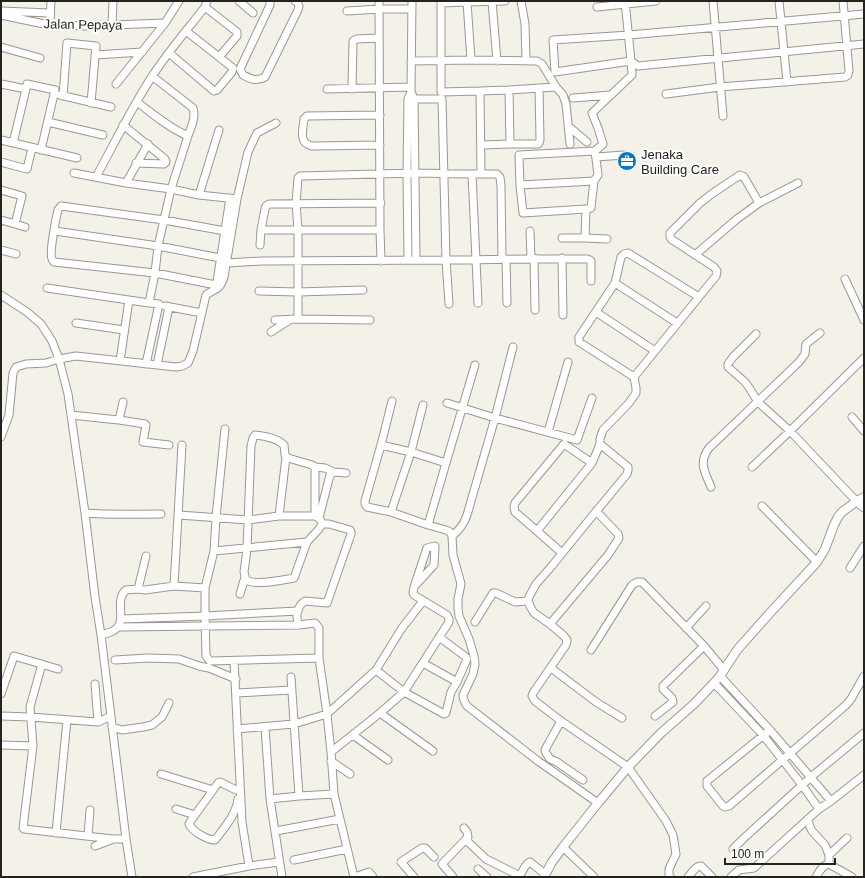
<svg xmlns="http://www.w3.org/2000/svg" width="865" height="878" font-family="Helvetica,sans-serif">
<rect width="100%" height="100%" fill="#f3f1e8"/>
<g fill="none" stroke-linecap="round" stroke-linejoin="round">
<defs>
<path id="minor" d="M239 1 253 13
M270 1V5L240 69 243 75C251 79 256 82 265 77L298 10 299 6 297 2 295 1
M379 1 380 230 381 261
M492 1 497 61
M521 1 525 24 526 60
M625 1 631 61 638 66 864 44
M713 1 723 116
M779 1 787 82
M467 2 505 1
M205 7 237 32V36L219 57
M597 7 656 1
M1 11 50 13
M347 11 380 9H412
M1 15 44 24 85 26 165 23
M50 24 51 1
M112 26 113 1
M1 47 40 58
M169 53 214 91 217 90 232 72 233 68 186 31
M95 55 142 52
M471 60 537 61 542 64 556 87
M411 61 471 60 467 2 441 3V92L480 91
M1 84 26 89 13 143
M116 84 165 23 179 1
M26 89 27 84 55 90 41 150
M327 89 411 87
M352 89 353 41 357 39 379 38
M509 90 510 144H538L539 143 540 140 539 88
M412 94 414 99 416 260
M666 94 720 87 845 77 848 75 849 71 843 1
M60 95 111 107
M63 96 67 43 96 46 91 103
M573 98 611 95
M408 99H442L446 260C493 260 540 258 587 259L590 260 591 261V281
M137 102C153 114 169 128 188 136 191 127 196 118 193 108L152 76
M380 115 307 116 304 119C303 130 298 143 312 146L380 145
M48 122 103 135
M123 125 165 159 166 162 164 164 136 163
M568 126 587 142
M1 140 77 158
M481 145 510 144
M596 157 624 155
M1 162 27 169 32 148
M74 173 126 183 171 189 199 195 237 199
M472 174 478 303
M481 174 480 91 509 90 556 87 563 95 566 104 570 144
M96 177C114 144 131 109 151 78 167 53 187 30 205 7L207 1
M126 183 148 144
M520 185 594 181
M1 190 22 196 15 224 1 220
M199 195 219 130
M586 209 523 213 520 185 519 155 595 151
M15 224 25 227
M261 230H380
M55 231 158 246 220 258
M530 231 531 258
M562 238H585L586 209 591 208 594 181 598 175 595 151 603 144 598 128 592 113 632 75 631 61 555 72 553 40 629 35 864 14
M585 238 607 239
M260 245 261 230 265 209 266 206 269 204 381 203
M1 250 16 254
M695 255 737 219 759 203
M534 258 535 310
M562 258 563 315
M506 259 507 303
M408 260 407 173 408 99 411 92V90L412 1
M227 263 261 261 446 260 449 304
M845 279 864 320
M615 283 621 257 624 254 628 253 699 297
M216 285 155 273 54 262C53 261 52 260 52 259 49 253 56 218 58 210L61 206 164 220 225 231
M47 288 149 303
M216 288 230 198
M259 291 298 292 363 290
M1 295 27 312 41 324 52 341 59 359 68 394 85 513 95 597 101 635 126 839 132 877
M165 306 202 313
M596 312 655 351
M298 319V230L296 203 298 178 300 176 415 173 472 174H497L500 177 501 186 502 259
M275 320 298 319 370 320
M76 323 124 330
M271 332 291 319
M756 334 733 357 728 364V367L745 382 750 389 758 402 790 431 860 505 864 508
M120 361 129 300
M146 364 159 304 149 303 155 273 158 246 171 189 188 136
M157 365 169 307
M634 377 579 342V337L615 283 677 323
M392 401 381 445 365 501V504L367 507 391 512 428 525 446 530 450 532 452 536 453 555 461 584 458 599V608L459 616 469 639 474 656 475 664 473 674 463 695C463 700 465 703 467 706L538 761 598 803
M447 403 495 418 577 440 592 398
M71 415 109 419 119 420 123 402
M852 417 864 431
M119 420 145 424 146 425 143 442 169 445
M548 432 568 362
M1 437 9 415 13 373 16 367 26 364 46 363 59 359 76 356 176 367 182 366 188 363 193 351 206 295C216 287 219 292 224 277L237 199 248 152 257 133 276 123
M600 444 628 467V470L627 474 580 531 551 567 536 584 529 597 528 601 531 608 534 613 550 624 564 636 567 640 566 645 533 693 532 696 535 701 561 721 628 767 666 821 673 835 676 854 669 869V875L670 877
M182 445 174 586 205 588V616L206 656 210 661 319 658
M381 445 411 452 446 463 428 525
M446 463 475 365
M592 463 564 444 515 503 514 507 515 512 537 531 592 463 600 444V439L603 430 629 403 636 393V388L634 377 716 276 717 271 714 267 671 239 670 237V233L700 203 713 193 740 175 744 177 759 203 798 183
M315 467 325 468 334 472
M752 467 790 431 864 358
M711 487C705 472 698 463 709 448L799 362 805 354 806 344 820 333
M762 506 817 562
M391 512 411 452 423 405
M85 513C110 515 135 514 161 514
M179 515 248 520 279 516H315L319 518 323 524
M279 516 286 457
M319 518 330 475 334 472 346 473
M537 531 562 553
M452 536C460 530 464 524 467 515L495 418 513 347
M307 542 294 578C282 580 256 586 246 580L244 572 247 549 251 446 253 438 255 435C265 436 277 438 284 445L285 455 288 458 312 465 315 467V516
M214 551 307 542 319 529 322 524H329L350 530 351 532V534L327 603 305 601C297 606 295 617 299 625
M850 568 864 546
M205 588 214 551 216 517 225 429
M138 589 146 556
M240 594 245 577
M121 619 205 616 298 611
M475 622 493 593H496L515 602 528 601
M550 624 608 555 619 538 618 534 596 511
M118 627 299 625 315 623 319 628V658L327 714 331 752 334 794 354 877
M686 628 706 606
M101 635C105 634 109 633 113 631 129 622 113 601 126 590L138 589 145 590 174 586
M591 650 632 585 637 582H642L704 646 724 670
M115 660 148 658 179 659 199 666 209 668 236 679
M234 661 242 822 249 866
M423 663 457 682 467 659 466 657 439 637
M42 664 30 707 33 746 23 828 24 829 95 837 113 839H126
M551 668 596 702 622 718
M376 670 404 692 444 714 446 713 451 692 457 682
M720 676 770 730 831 801
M291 677 299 796
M714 683 763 735 802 785 819 809
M95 684 98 722
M236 693 292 690
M1 694 14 656 58 669
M380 713 433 751
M1 716 30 717 98 722 111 716
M655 716 673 702 672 698 663 689V686L704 646
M561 721 547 746 545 750 546 753 550 759 557 762 583 780
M112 727 122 730 143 727 152 725 162 717 169 703
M265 727 270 799 282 877
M237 729 294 724 327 714 376 670 402 628 423 601
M770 730 707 781V786L723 806 725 807 729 806 846 705 851 699 864 676
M353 735 388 760
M1 745 33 746
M331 752 380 713 404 692 449 622V619L447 615 414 595 413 593 414 587 427 548 435 546 434 565 414 587
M331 761 350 774
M161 774 213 790
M238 799C236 815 224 828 215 840 207 840 192 831 189 824L190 822 218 783 220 782 236 790H239
M270 799 299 796 334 794
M176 809 195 815
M808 819 810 827 812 831 825 845 829 855V864
M276 831 340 819
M56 833 67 720
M88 836 90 810
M466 840 486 859 518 875H520C523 871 525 864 530 862L545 874
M95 846 111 840
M563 847 594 877
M733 849 744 838 811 777 864 733
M829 855 847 838
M294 860 347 849
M478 869 487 877
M193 877 249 866 279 862
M355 877 369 872 373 877
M414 877 401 862 422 848H425L434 857
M453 877 442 864 468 837 467 832 464 828
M688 877C692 873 695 866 701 866L712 877
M731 877 739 870 754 868 819 809 831 801 864 775
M816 877C819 872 822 865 829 864L852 877"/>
<path id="tertiary" d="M544 877 552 862 563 847 598 803 628 767 661 733 694 704 714 683 720 676 737 650 769 614 817 562 825 549 834 525 838 517 842 512 857 501 864 497"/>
</defs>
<use href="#minor" stroke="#9a988f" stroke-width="9"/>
<use href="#tertiary" stroke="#9a988f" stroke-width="10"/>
<use href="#minor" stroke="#fff" stroke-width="7"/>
<use href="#tertiary" stroke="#fff" stroke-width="8"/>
</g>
<defs>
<symbol id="office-disc" viewBox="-11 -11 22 22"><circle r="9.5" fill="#0179c3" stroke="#fffefb"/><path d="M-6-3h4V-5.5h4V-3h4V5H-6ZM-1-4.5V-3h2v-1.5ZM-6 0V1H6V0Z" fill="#fff"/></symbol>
</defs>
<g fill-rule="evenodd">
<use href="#office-disc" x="616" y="150" width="22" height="22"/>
</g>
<g text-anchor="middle" stroke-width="4" stroke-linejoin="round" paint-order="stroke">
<g font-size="13" fill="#242320" stroke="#fffefb">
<text transform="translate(83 24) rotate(1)" y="5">Jalan Pepaya</text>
</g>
<g font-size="13" fill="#242320" stroke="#fffefb" text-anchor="start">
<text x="641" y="159">Jenaka<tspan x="641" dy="15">Building Care</tspan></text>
</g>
</g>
<rect width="865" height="878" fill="none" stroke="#242320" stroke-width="4"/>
<path d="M725 858v6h110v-6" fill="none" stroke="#242320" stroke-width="2"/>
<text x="731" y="858" font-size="12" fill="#242320" stroke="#fffefb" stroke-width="3" paint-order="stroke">100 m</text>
</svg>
